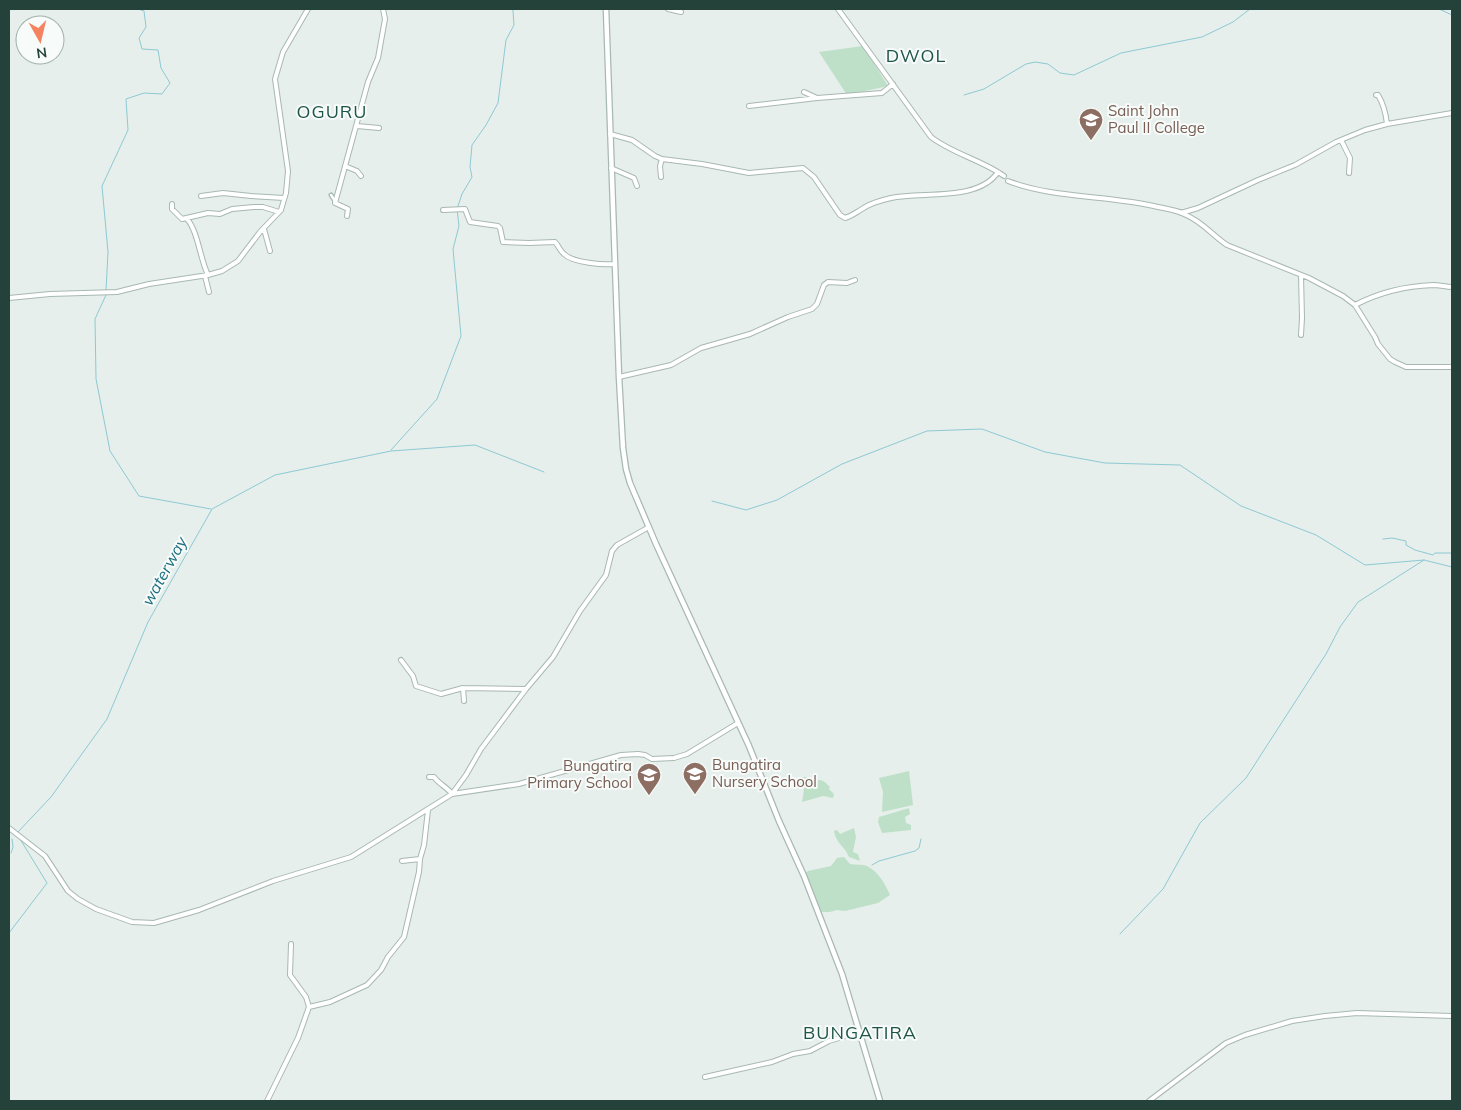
<svg xmlns="http://www.w3.org/2000/svg" width="1461" height="1110" font-family="Mulish,sans-serif">
<rect width="100%" height="100%" fill="#e6efeb"/>
<path fill="#bfe0c8" d="M863 46 888 86 847 95 819 52Z
M909 771 913 805 882 812 883 792 879 778Z
M801 777H806L811 782C821 778 823 780 830 787L829 789 834 794 833 798 823 796 802 802C803 797 804 791 804 786L800 784 798 781Z
M909 808 910 814 905 817 906 823 911 825V830L882 833 878 822 879 817Z
M854 828 856 837 853 852 858 854 860 861 849 857C844 845 837 845 834 831L837 830 840 834Z
M844 857 850 864C855 865 863 864 867 866 879 872 885 884 890 895L878 903 845 911 837 910 830 912H820L805 873 808 871 831 866 837 858Z"/>
<g fill="none" stroke-linecap="round" stroke-linejoin="round">
<path stroke="#8ec9d4" stroke-width="1" d="M1439 9 1452 15
M964 95 984 89 1026 64 1035 62 1048 64 1060 73 1074 75 1121 53 1202 37 1233 22 1250 9
M106 291 108 252 102 186 128 130 126 99 144 93 162 94 170 83 161 68 158 50 142 49 139 38 146 27 144 11 138 9
M106 295 95 319 96 379 110 451 139 496 211 509
M391 450 437 399 461 336 453 249 459 226 457 209 462 194 472 177 470 167 472 145 486 125 498 103 506 40 514 25 513 11 512 9
M712 501 746 510 777 500 842 464 927 431 982 429 1045 452 1105 463 1180 465 1241 506 1316 535 1365 565 1424 560 1452 567
M1383 539 1392 538 1406 541V545L1415 550 1433 555 1435 553H1452
M17 833 51 797 107 719 148 622 212 509 275 475 391 451 475 445 544 472
M11 853 13 847 12 839
M872 865 879 861 915 851 919 848 921 839
M9 933 47 883 20 839
M1120 934 1163 889 1200 823 1246 778 1326 654 1340 627 1358 602 1424 560"/>
<defs>
<path id="pedestrian" d="M331 195 335 201"/>
<path id="minor" d="M668 9 681 12
M838 9 931 137C953 154 982 160 1004 176
M804 92 817 98 882 93 893 84
M1376 95H1378C1383 103 1386 115 1387 124
M749 106 817 98
M357 126 379 128
M610 134 632 140 655 156 662 159 702 164 749 173 803 168 814 177 840 215 845 218C852 216 855 213 862 209 869 204 882 200 891 198 922 191 978 202 998 172
M1341 140 1350 158 1349 173
M345 166 357 171 361 176
M611 168 634 178 637 186
M661 177 660 166 662 159
M1008 181C1055 199 1109 195 1158 207 1167 209 1176 210 1184 214 1203 222 1211 234 1227 245L1309 278 1343 296 1355 305 1375 337 1378 344 1390 359 1395 362 1406 367H1452
M201 196 223 193 251 196 284 198
M172 204V209L182 219 208 213 220 214 232 209 254 207H263L279 212
M443 210 465 209 470 222 498 226 500 228 503 242 529 243 555 242C559 246 560 251 564 254 573 263 604 265 615 264
M1181 213 1198 208 1258 180 1295 165 1336 142 1365 130 1387 124 1452 113
M347 216 348 209 335 203 368 82 378 58 385 19 383 9
M187 219C198 231 200 259 208 275
M264 229 270 251
M205 276 209 292
M9 298 50 294 117 292 149 284 208 275 222 271 238 261 260 232 281 210 286 193 288 171 275 79 283 52 308 9
M1355 305C1378 293 1407 286 1433 285 1440 285 1446 287 1452 287
M1301 335 1302 318 1301 275
M619 377 671 365 701 348 750 334 788 317 812 309 817 304 824 285 828 282 847 283 855 280
M401 660 413 676 416 686 441 694 463 688 464 701
M463 688 526 689
M429 777H434C439 784 447 787 452 794L466 775 481 749 526 689 553 657 580 611 606 575 612 551 617 545 649 527
M9 828 45 856 68 891 78 899 96 909 132 922 154 923 199 910 273 881 351 857 452 794 519 784 621 755 638 754 645 755 652 759 674 758 687 754 738 723
M402 861 420 859
M291 944 290 975 306 997 309 1007
M705 1077 772 1062 793 1054 810 1051 829 1041 859 1032
M267 1101 298 1038 309 1007 330 1002 367 985 381 970 388 957 404 937 419 872 420 859 424 845 428 810
M1149 1101 1226 1043 1245 1035 1292 1021 1325 1016 1357 1013 1452 1016"/>
<path id="tertiary" d="M606 9 619 377 623 448 626 469 630 483 656 544 749 746 779 821 804 876 842 974 880 1101"/>
</defs>
<use href="#pedestrian" stroke="#a8b8b2" stroke-width="5"/>
<use href="#minor" stroke="#a8b8b2" stroke-width="6"/>
<use href="#tertiary" stroke="#a8b8b2" stroke-width="7"/>
<use href="#pedestrian" stroke="#fff" stroke-width="2.5"/>
<use href="#minor" stroke="#fff" stroke-width="4"/>
<use href="#tertiary" stroke="#fff" stroke-width="4.5"/>
</g>
<defs>
<symbol id="school-pin" viewBox="-11 -11 22 30"><path d="M0 17L-7.5 6A9.5 9.5 0 1 1 7.5 6Z" fill="#8d6e63" stroke="#f7fbf9"/><path d="M0-5L7-2L0 1L-7-2ZM-4 1L0 2.5L4 1V4Q0 6-4 4Z" fill="#fff"/></symbol>
</defs>
<g fill-rule="evenodd">
<use href="#school-pin" x="1077" y="106" width="28" height="38"/>
<use href="#school-pin" x="681" y="760" width="28" height="38"/>
<use href="#school-pin" x="635" y="761" width="28" height="38"/>
</g>
<g text-anchor="middle" stroke-width="4" stroke-linejoin="round" paint-order="stroke">
<g font-size="15" fill="#785e54" stroke="#f7fbf9" text-anchor="start">
<text x="1108" y="116">Saint John<tspan x="1108" dy="17">Paul II College</tspan></text>
<text x="712" y="770">Bungatira<tspan x="712" dy="17">Nursery School</tspan></text>
<text x="632" y="771" text-anchor="end">Bungatira<tspan x="632" dy="17">Primary School</tspan></text>
</g>
<g font-size="16" font-style="italic" fill="#1c6f80" stroke="#f7fbf9">
<text transform="translate(164 571) rotate(-61)" y="6">waterway</text>
</g>
<g font-size="18" letter-spacing="1" fill="#1f5548" stroke="#f7fbf9">
<text x="916" y="62">DWOL</text>
<text x="332" y="118">OGURU</text>
<text x="860" y="1039">BUNGATIRA</text>
</g>
</g>
<rect width="1461" height="1110" fill="none" stroke="#24423a" stroke-width="20"/>
<g transform="translate(40 40) rotate(172)"><circle r="24" fill="#f7fbf9" stroke="#a3b1ad"/>
<path d="M0-4L9 19L0 12L-9 19Z" fill="#f4845f"/>
<text y="-8" font-size="14" font-weight="bold" text-anchor="middle" fill="#24423a">N</text>
</g>
</svg>
